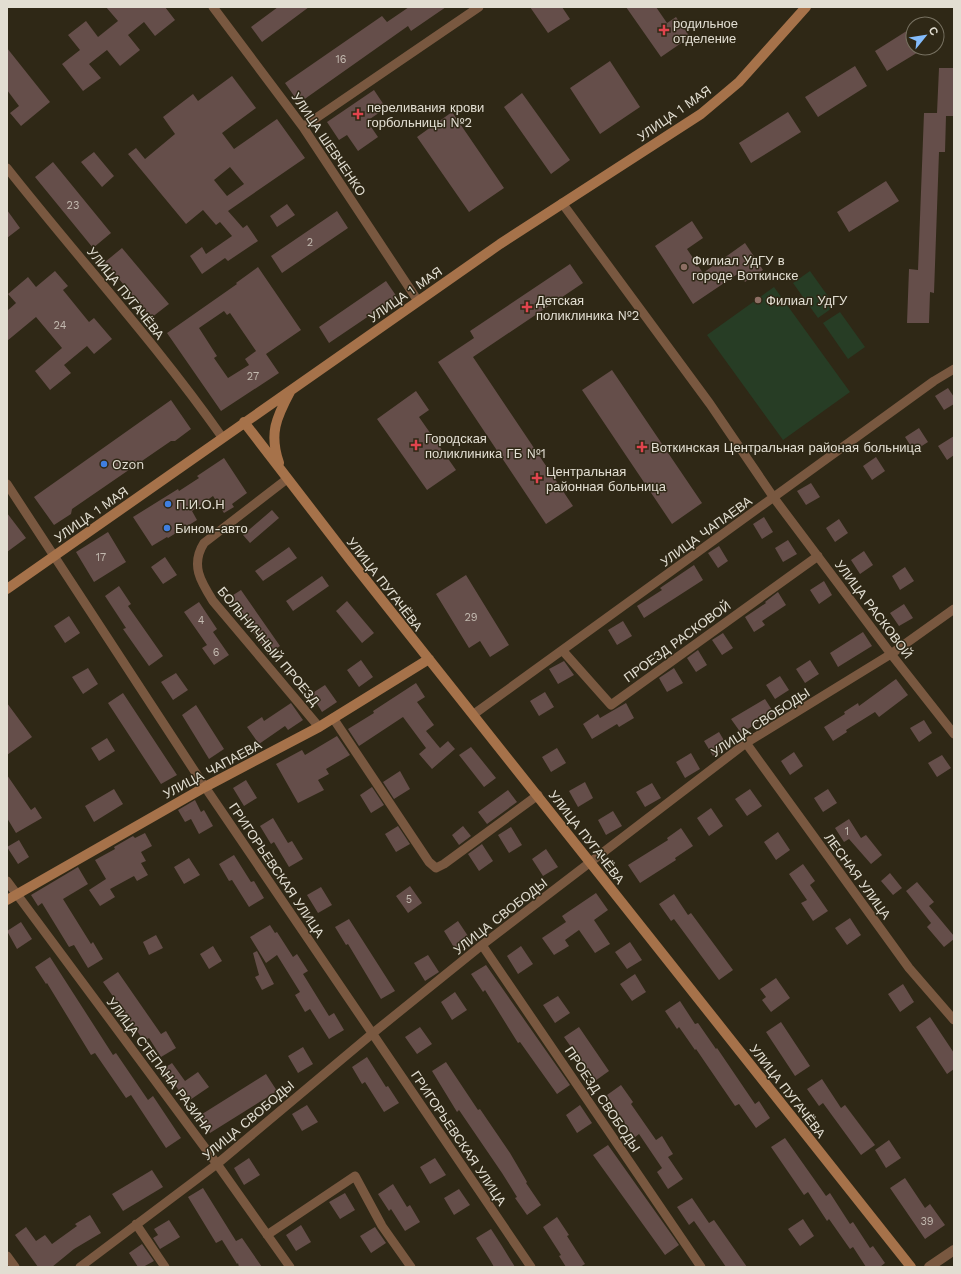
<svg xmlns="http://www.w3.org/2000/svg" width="961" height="1274" font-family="'Work Sans',sans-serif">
<rect width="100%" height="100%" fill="#2f2816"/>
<path fill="#273d25" d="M810 271 835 306 818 318 793 283Z
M774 287 850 392 783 440 707 335Z
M840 312 865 347 848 359 823 323Z"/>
<path fill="#654e4a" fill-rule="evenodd" d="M106 7H165L175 20 155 36 144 22 128 35 140 50 120 66 107 50 89 64 101 78 83 91 62 64 80 50 68 35 86 21 98 37 118 21Z
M278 7H309L262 42 251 27Z
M409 7H446L411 31 408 26 299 103 285 83 382 16 387 22Z
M530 7H562L570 19 548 33Z
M626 7H656L667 23 676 17 690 37 661 57Z
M913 27V48H925L887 71 875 51Z
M7 48 50 102 21 126 10 113 19 106 7 90Z
M610 61 640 107 600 134 570 88Z
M855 66 867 86 818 117 805 97Z
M939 68H954V116H946L945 152H939L934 293 930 292 929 323H907L909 269 918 270 924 113H937Z
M232 76 256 108 222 133 234 149 277 119 305 158 228 211 243 228 247 225 258 241 228 261 225 258 202 274 190 256 202 247 206 254 232 236 220 222 216 225 203 210 186 224 128 154 136 148 145 159 175 134 163 117 193 94 198 101ZM230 167 244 184 227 196 214 180Z
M374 90 386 108 367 121 378 137 358 151 347 135 339 140 327 122Z
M522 93 570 160 551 174 504 107Z
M452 112 504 188 469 212 417 137Z
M788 112 801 132 751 163 739 143Z
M94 152 114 176 102 187 81 162Z
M53 162 111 233 93 248 35 177Z
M886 181 899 201 849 232 837 212Z
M287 204 295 215 277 227 270 216Z
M7 210 20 228 7 238Z
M337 211 348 228 282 273 271 256Z
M692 221 703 238 687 249 703 273 745 243 763 270 745 282 739 273 693 304 655 246Z
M122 248 169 304 151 318 105 262Z
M570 264 583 283 473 357 573 506 546 524 438 362 474 338 470 331Z
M258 267 301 330 266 354 279 373 221 411 167 333 237 284 236 283ZM224 311 227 315 230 313 256 351 245 359 249 365 228 378 214 358 217 356 199 328Z
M55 271 68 286 63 290 89 322 94 318 112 339 94 354 87 346 64 365 71 373 50 390 35 371 62 348 36 317 7 341V311L16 303 8 294 28 277 36 287Z
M386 281 397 297 329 343 319 327Z
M612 370 702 503 672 524 582 390Z
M948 388 954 397V404L944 410 935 396Z
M416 391 429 410 419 417 456 470 427 490 377 419Z
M171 400 191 429 175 441H171L72 509 71 514 54 525 34 497Z
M919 428 928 442 914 451 905 437Z
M954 436V455L947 460 938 446Z
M876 457 885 471 872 480 863 466Z
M224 458 247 493 232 504 234 507 224 513 213 496 192 511 197 520 168 538 167 537 152 546 133 517 178 489 179 491 199 478 197 476Z
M811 483 820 497 806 505 797 491Z
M272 510 279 518 250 543 243 535Z
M7 513 26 538 7 552Z
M764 517 773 532 762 539 753 524Z
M839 519 848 533 835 542 826 528Z
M108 532 126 562 94 582 76 552Z
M788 540 797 554 783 562 775 548Z
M719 546 728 561 718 568 708 553Z
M289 547 297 558 263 581 255 571Z
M864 551 873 565 860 574 851 560Z
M165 557 177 575 163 584 151 567Z
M694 565 703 580 644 618 637 606 662 590 660 588Z
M905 567 914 581 900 590 892 576Z
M466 575 509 645 490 657 480 641 469 648 436 594Z
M322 576 329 586 293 611 286 601Z
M824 581 832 595 819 604 810 590Z
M119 586 131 604 128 606 163 656 149 666 123 629 126 628 105 596Z
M241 590 280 646 268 655 230 597Z
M778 592 786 605 762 621 765 625 754 632 745 617 766 603 765 602Z
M347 601 374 633 362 643 336 611Z
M199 602 217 629 213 632 229 655 214 665 202 648 207 645 184 612Z
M904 604 913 618 899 626 890 613Z
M69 616 80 633 65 643 54 626Z
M623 621 632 636 617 645 608 630Z
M863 632 872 646 838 667 830 653Z
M723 633 733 648 722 655 712 640Z
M698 650 707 665 696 672 687 658Z
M361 660 373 677 359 687 347 670Z
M810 660 819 674 805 683 796 669Z
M564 661 574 675 558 684 549 669Z
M88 668 98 684 83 694 72 677Z
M674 668 683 683 667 692 659 678Z
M176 673 188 690 173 700 161 682Z
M780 676 789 690 775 699 766 685Z
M896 679 908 695 879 717 875 712 846 730 847 732 833 741 824 727 845 714 844 712 858 703 859 706Z
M416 683 425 697 417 702 434 725 426 731 440 748 448 741 455 749 432 769 419 754 426 748 403 717 359 746 348 729 374 713 373 711Z
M325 685 337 702 322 712 311 694Z
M545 692 554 707 539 716 530 701Z
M123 693 177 775 161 784 108 703Z
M765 699 774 713 741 733 731 719Z
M7 703 32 737 7 755Z
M291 703 303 720 288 730 285 726 259 744 247 727 262 717 264 721Z
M626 703 634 718 619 727 617 724 592 739 583 724 598 714 600 718Z
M196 705 224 749 209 759 182 715Z
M924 720 932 733 919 742 910 728Z
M719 732 728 747 713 756 704 741Z
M337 736 350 755 326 769 329 774 318 780 324 790 298 803 276 764 302 750 305 755Z
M107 738 115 751 99 761 91 748Z
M471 747 496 778 484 787 459 755Z
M557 748 566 763 551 772 542 757Z
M794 752 803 766 790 775 781 761Z
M691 753 700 769 685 778 676 762Z
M942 755 951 768 937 777 928 763Z
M400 771 410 789 394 799 383 782Z
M7 775 31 810 35 807 42 818 16 833 7 818Z
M246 780 257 798 244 806 233 788Z
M585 782 593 798 578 807 569 791Z
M652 783 661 798 645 807 636 792Z
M372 787 384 805 371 813 360 795Z
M114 789 123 804 94 822 85 806Z
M750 789 762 806 747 816 735 799Z
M828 789 837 803 823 812 814 798Z
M508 790 517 802 487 824 478 812Z
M195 800 201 812 204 810 213 826 199 834 191 819 185 822 178 810Z
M711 808 723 826 709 836 697 818Z
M613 811 622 826 606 835 598 820Z
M273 818 288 843 292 841 303 859 289 867 274 842 271 844 260 826Z
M849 819 861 838 866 835 882 855 871 864 849 839 844 842 835 828Z
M398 826 410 844 396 852 385 834Z
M463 826 471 836 459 845 452 835Z
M511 827 522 845 509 853 498 835Z
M681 828 693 846 675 858 676 860 640 883 628 865 668 840 667 838Z
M778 832 790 850 776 860 764 842Z
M145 833 152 846 141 852 146 861 141 863 148 875 137 881 134 876 110 889 115 897 100 906 89 890 106 879 95 860 115 849 114 847 133 836 135 838Z
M19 840 29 857 18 864 7 847Z
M482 844 493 861 479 871 468 854Z
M546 849 558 867 543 876 532 859Z
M234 855 251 882 254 881 264 898 249 907 232 880 229 881 219 864Z
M189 858 200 875 184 884 174 867Z
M803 864 815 881 810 885 828 911 813 921 801 903 807 900 789 874Z
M78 867 88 884 63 899 91 944 93 942 103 959 88 968 74 945 69 947 42 903 38 906 31 895Z
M890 873 902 888 893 895 881 881Z
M917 882 934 902 929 906 954 936V939L944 947 927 927 931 923 906 891Z
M410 886 422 903 408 913 396 896Z
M321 887 332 905 318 913 307 895Z
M596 893 608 910 594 920 610 944 595 953 579 930 565 940 569 946 554 955 542 938 566 922 562 916Z
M674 894 688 915 691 913 733 970 719 980 674 919 671 921 659 904Z
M850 918 861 935 847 945 835 928Z
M349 919 395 991 381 999 348 944 346 945 335 927Z
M458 921 470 939 455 949 444 931Z
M21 922 32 939 17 949 7 931Z
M270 925 275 933 277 932 293 957 297 954 308 971 303 974 329 1016 334 1013 344 1030 329 1039 310 1009 305 1012 295 995 300 992 277 955 266 963 250 937Z
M156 935 163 948 149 955 143 942Z
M630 942 642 960 627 969 615 952Z
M213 946 222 961 209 969 200 954Z
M521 946 533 964 518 974 507 956Z
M257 951 274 984 262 990 255 977 259 975 253 953Z
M428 955 439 972 425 981 414 963Z
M50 957 113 1055 116 1053 148 1100 153 1096 181 1138 166 1148 131 1095 126 1098 95 1053 91 1055 47 983 46 984 35 967Z
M486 965 570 1085 557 1094 520 1042 518 1043 485 990 483 992 471 974Z
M118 972 161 1034 166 1031 176 1048 161 1057 149 1038 144 1041 103 982Z
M635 974 646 992 632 1001 620 984Z
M776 978 790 998 771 1012 762 1000 766 997 760 989Z
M903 984 914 1002 900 1012 888 994Z
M455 992 467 1010 452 1020 441 1002Z
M558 996 570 1013 555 1023 543 1005Z
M680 1001 695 1024 698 1023 716 1049 717 1048 755 1104 759 1101 770 1118 756 1128 739 1104 735 1106 696 1049 695 1050 679 1027 677 1029 665 1011Z
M930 1017 954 1053V1069L947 1074 916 1027Z
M781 1022 810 1066 795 1076 766 1032Z
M420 1027 432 1044 417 1054 405 1037Z
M579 1027 609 1071 595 1081 564 1037Z
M303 1047 313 1064 298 1073 288 1056Z
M367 1057 386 1087 388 1086 399 1103 384 1112 365 1082 362 1084 352 1067Z
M446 1062 478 1110 480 1109 510 1153 527 1182 526 1183 541 1205 527 1215 515 1198 517 1197 502 1173 459 1110 457 1112 432 1071Z
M172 1063 185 1081 198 1072 209 1087 187 1102 171 1079 168 1082 160 1071Z
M266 1074 277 1091 210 1133 199 1116Z
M822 1079 841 1108 845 1105 875 1145 861 1155 823 1103 819 1106 807 1089Z
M621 1085 633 1102 631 1104 656 1140 662 1136 673 1154 668 1157 683 1179 668 1189 657 1172 662 1168 639 1134 634 1138 607 1095Z
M307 1105 318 1122 302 1131 292 1114Z
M580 1105 592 1123 577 1133 566 1115Z
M785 1138 826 1196 830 1193 850 1224 853 1222 870 1248 873 1246 885 1263 880 1267H866L853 1247 850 1249 829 1219 827 1221 808 1192 804 1195 771 1147Z
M889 1140 901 1158 886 1168 875 1150Z
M608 1145 679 1245 665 1255 593 1155Z
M249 1158 260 1175 244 1185 234 1168Z
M435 1158 446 1175 430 1184 420 1167Z
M152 1170 163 1187 123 1211 112 1194Z
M905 1178 925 1208 930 1204 945 1225 925 1239 890 1188Z
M393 1184 407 1207 410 1205 420 1222 405 1231 391 1209 389 1211 378 1194Z
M203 1188 236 1241 242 1238 262 1267H239L238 1263 237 1264 222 1240 216 1243 188 1197Z
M459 1189 470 1205 454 1215 444 1198Z
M345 1193 355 1210 340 1219 329 1202Z
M692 1198 709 1223 714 1220 747 1267H726L694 1221 689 1225 677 1207Z
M90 1215 101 1233 74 1249 52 1267H38L15 1235 26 1227 36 1241 45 1235 52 1244 77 1226 75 1224Z
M557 1217 569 1235 567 1236 585 1264 580 1267H566L559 1256 561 1255 543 1227Z
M803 1219 814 1236 800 1246 788 1229Z
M169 1220 180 1237 160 1249 153 1238 158 1235 154 1229Z
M301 1225 311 1242 296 1251 286 1235Z
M375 1227 386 1243 371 1253 360 1236Z
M491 1229 502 1246 515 1267H494L490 1260 476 1238Z
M142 1244 154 1261 143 1267H138L129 1253Z"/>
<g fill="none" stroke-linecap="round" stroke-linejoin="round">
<path stroke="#795840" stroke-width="9" d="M213 7 303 127 418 301
M303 127 479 7
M7 168C78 258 156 343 222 437
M562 203 710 404 774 498 891 654 954 734
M287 479 204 543C190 565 201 582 213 601L319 727
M7 484 205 787 531 1267
M563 651 611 705 818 556
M474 714 934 381 954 369
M333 718 429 862 436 868 444 864 538 795
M746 743 909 968 954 1020
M7 881 217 1164 290 1267
M482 945 701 1267
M136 1224 165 1267
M267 1235 355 1176 382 1226 411 1267
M7 1256 15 1267
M80 1267 217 1164 373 1033 482 945 746 743 891 654 954 609"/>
<path stroke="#795840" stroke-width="10" d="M929 1267 954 1250"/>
<path stroke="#a6724a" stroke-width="10" d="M244 422 351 561 911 1267
M279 463C269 434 276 418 290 392
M7 589 500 244 701 114 739 82 806 7
M7 900 205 787 319 727 429 659"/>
</g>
<g fill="#e0444e" stroke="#2f2816" stroke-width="1.5">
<path d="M662 24h4v4h4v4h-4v4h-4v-4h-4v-4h4z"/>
<path d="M356 108h4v4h4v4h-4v4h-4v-4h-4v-4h4z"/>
<path d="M525 301h4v4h4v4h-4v4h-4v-4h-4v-4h4z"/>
<path d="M414 439h4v4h4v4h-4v4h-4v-4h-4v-4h4z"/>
<path d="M640 441h4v4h4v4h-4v4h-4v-4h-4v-4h4z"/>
<path d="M535 472h4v4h4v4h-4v4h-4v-4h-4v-4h4z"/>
</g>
<g fill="#8d6e63" stroke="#2f2816" stroke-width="1.5">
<circle cx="684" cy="267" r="4"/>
<circle cx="758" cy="300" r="4"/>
</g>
<g fill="#3f7fe0" stroke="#2f2816" stroke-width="1.5">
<circle cx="104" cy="464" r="4"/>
<circle cx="168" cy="504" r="4"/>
<circle cx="167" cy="528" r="4"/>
</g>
<g text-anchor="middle" stroke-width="3" stroke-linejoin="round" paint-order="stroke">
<g font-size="11" fill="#c3bab0">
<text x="341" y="63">16</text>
<text x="73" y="209">23</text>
<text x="310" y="246">2</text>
<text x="60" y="329">24</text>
<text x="253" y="380">27</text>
<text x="101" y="561">17</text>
<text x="471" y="621">29</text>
<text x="201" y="624">4</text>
<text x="216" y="656">6</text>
<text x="847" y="835">1</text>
<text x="409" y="903">5</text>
<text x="927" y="1225">39</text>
</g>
<g font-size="13" fill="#e2ded2" stroke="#2f2816" text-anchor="start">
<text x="673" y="28">родильное<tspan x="673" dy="15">отделение</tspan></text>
<text x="367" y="112">переливания крови<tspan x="367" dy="15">горбольницы №2</tspan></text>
<text x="692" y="265">Филиал УдГУ в<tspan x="692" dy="15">городе Воткинске</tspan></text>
<text x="536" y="305">Детская<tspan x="536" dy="15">поликлиника №2</tspan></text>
<text x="766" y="305">Филиал УдГУ</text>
<text x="425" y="443">Городская<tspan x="425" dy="15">поликлиника ГБ №1</tspan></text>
<text x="651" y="452">Воткинская Центральная районая больница</text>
<text x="112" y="469">Ozon</text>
<text x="546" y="476">Центральная<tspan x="546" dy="15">районная больница</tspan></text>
<text x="176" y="509">П.И.О.Н</text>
<text x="175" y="533">Бином-авто</text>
</g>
<g font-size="13" fill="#e2ded2" stroke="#2f2816">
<text transform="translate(674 113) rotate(-35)" y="5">УЛИЦА 1 МАЯ</text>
<text transform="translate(329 144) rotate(56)" y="5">УЛИЦА ШЕВЧЕНКО</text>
<text transform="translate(126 293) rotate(51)" y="5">УЛИЦА ПУГАЧЁВА</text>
<text transform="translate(405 294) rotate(-35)" y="5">УЛИЦА 1 МАЯ</text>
<text transform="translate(91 514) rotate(-35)" y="5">УЛИЦА 1 МАЯ</text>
<text transform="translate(706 531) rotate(-36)" y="5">УЛИЦА ЧАПАЕВА</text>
<text transform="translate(385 584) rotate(52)" y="5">УЛИЦА ПУГАЧЁВА</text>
<text transform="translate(874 609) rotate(53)" y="5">УЛИЦА РАСКОВОЙ</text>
<text transform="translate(677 641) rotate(-36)" y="5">ПРОЕЗД РАСКОВОЙ</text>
<text transform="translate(269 646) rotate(50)" y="5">БОЛЬНИЧНЫЙ ПРОЕЗД</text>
<text transform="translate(760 722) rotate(-33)" y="5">УЛИЦА СВОБОДЫ</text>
<text transform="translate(212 769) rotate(-28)" y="5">УЛИЦА ЧАПАЕВА</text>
<text transform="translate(587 837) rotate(52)" y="5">УЛИЦА ПУГАЧЁВА</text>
<text transform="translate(277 870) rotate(56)" y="5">ГРИГОРЬЕВСКАЯ УЛИЦА</text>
<text transform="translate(858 876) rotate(54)" y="5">ЛЕСНАЯ УЛИЦА</text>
<text transform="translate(500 916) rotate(-38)" y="5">УЛИЦА СВОБОДЫ</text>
<text transform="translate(160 1065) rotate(53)" y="5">УЛИЦА СТЕПАНА РАЗИНА</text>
<text transform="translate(788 1091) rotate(52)" y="5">УЛИЦА ПУГАЧЁВА</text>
<text transform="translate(603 1099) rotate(56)" y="5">ПРОЕЗД СВОБОДЫ</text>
<text transform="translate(248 1120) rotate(-40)" y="5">УЛИЦА СВОБОДЫ</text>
<text transform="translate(459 1138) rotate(56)" y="5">ГРИГОРЬЕВСКАЯ УЛИЦА</text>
</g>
</g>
<rect width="961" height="1274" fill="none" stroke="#e2ded2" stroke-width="16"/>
<g transform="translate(925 36) rotate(60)"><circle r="19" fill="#2f2816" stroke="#777161"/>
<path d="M0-3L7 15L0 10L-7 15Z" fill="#84bcfb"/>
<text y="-6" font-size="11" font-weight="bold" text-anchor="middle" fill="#e2ded2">С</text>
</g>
</svg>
